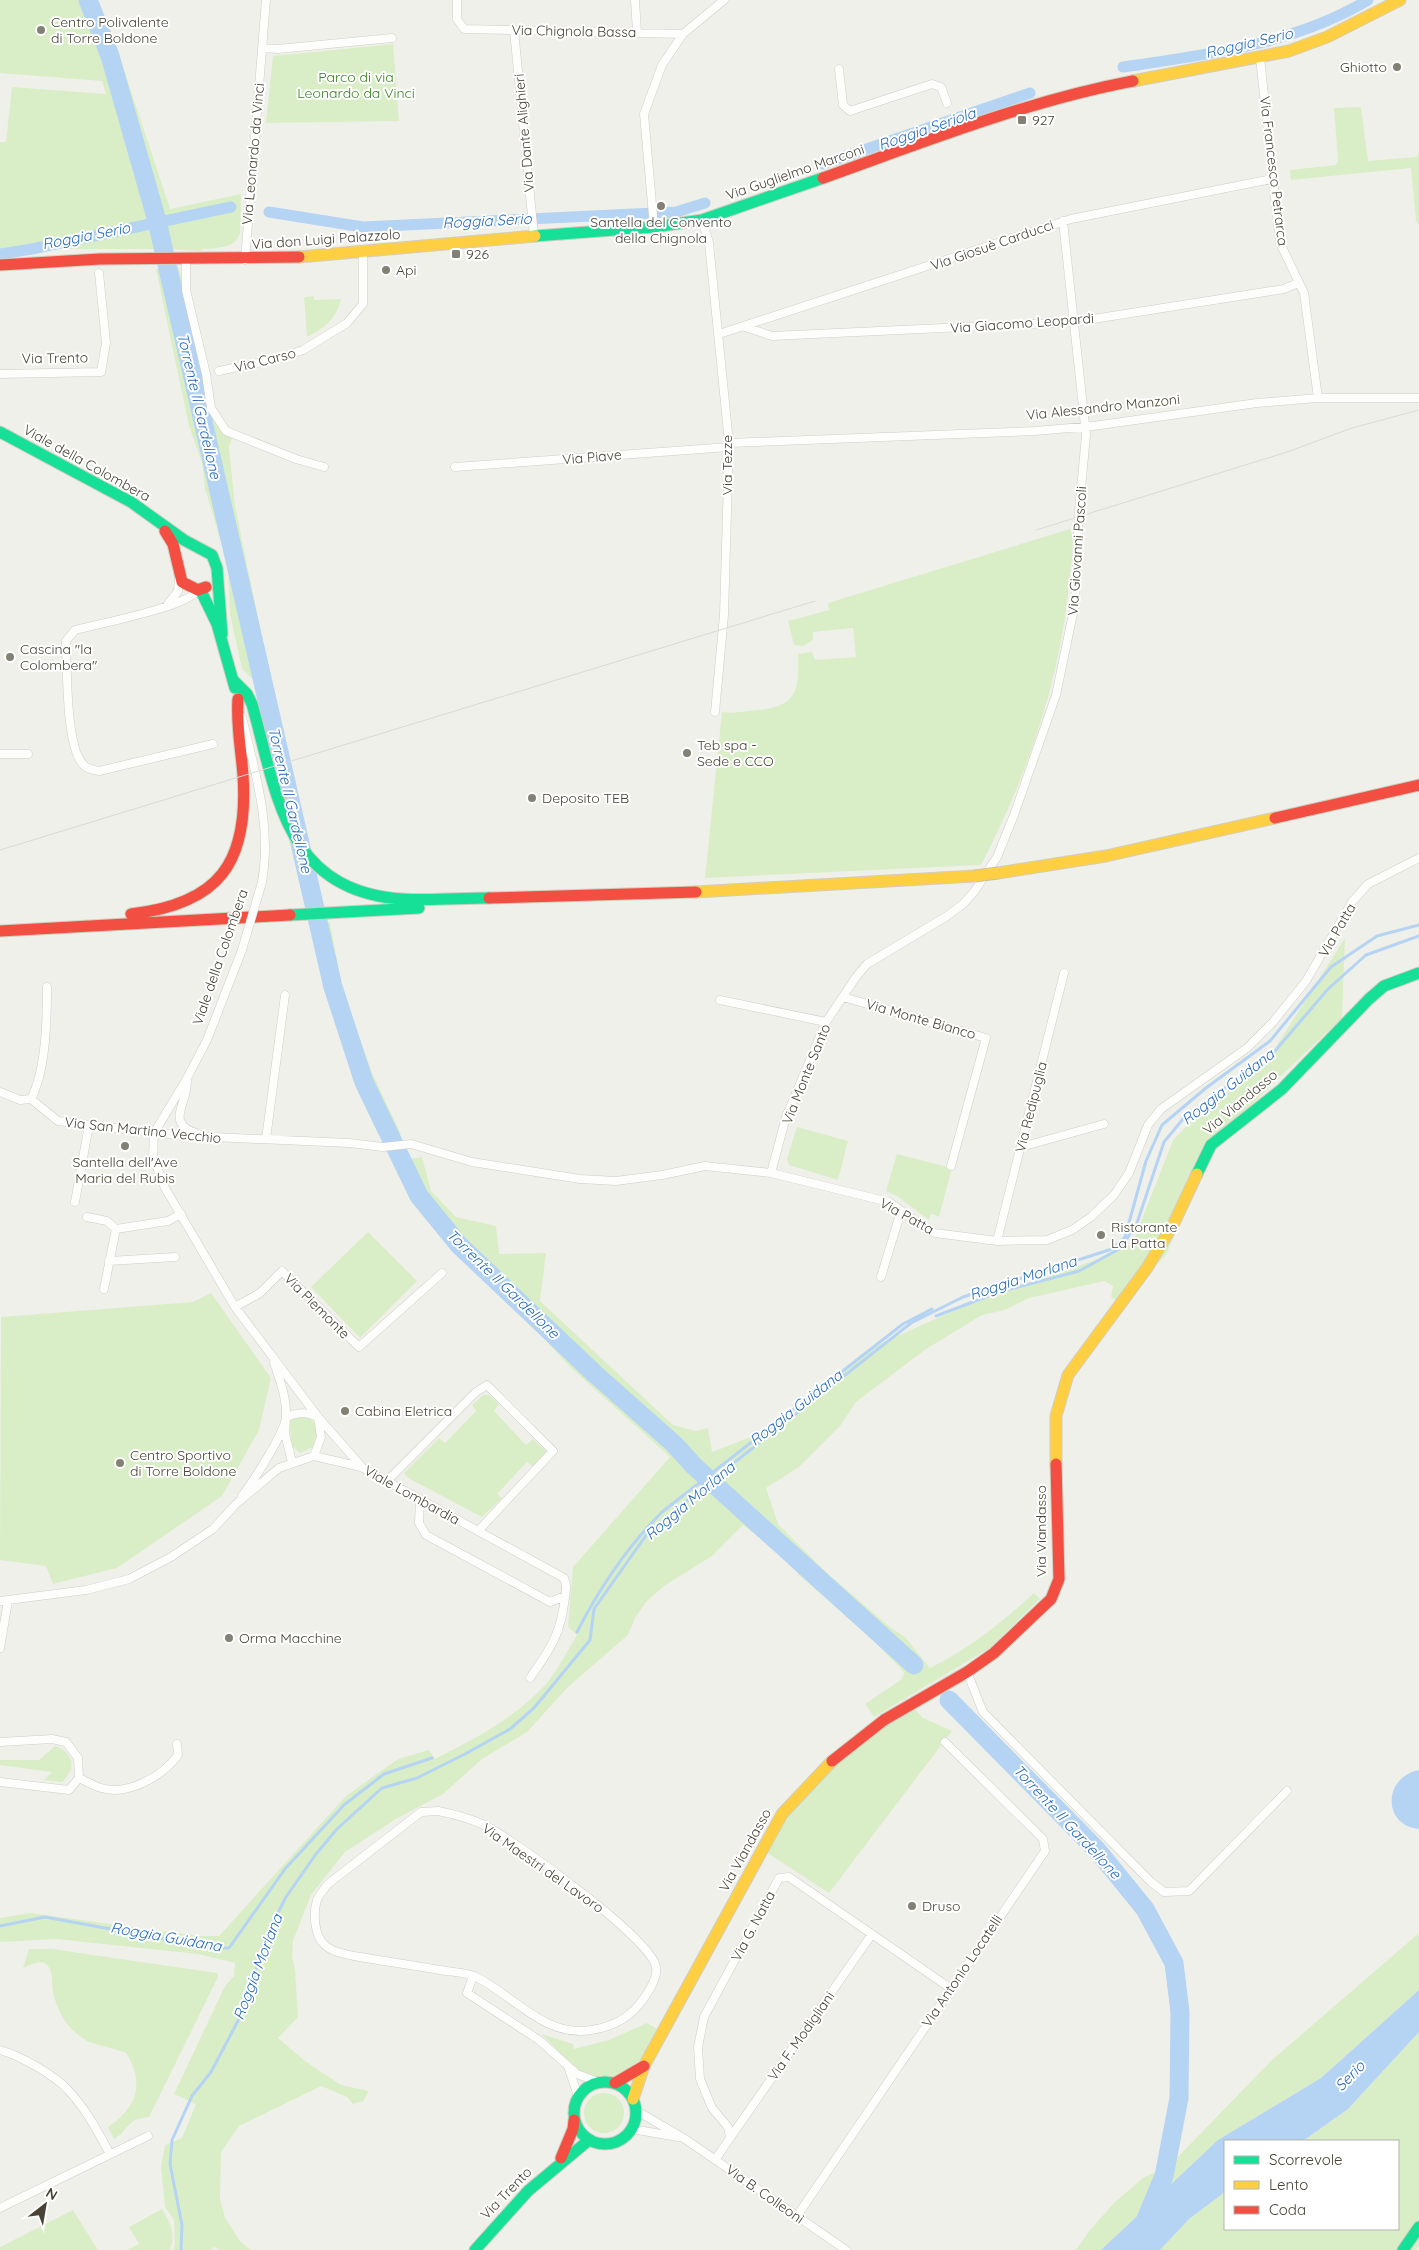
<svg xmlns="http://www.w3.org/2000/svg" width="1419" height="2250" font-family="Quicksand,sans-serif">
<rect width="100%" height="100%" fill="#f0f0ea"/>
<path fill="#d9eec7" d="M0 0H98L115 42 170 209 241 194C239 235 250 248 201 249L202 251 168 249H59L0 256V142H6L12 87 106 94 102 81 0 73Z
M393 44 399 121 266 123 273 56Z
M1361 107 1368 161 1416 157 1419 153V225L1416 221 1411 168 1291 180 1290 170 1336 165 1338 160 1334 108Z
M179 268 213 414 232 438 229 447 235 506 286 754 276 758 256 682 242 669 230 614 228 566 205 488 202 463 189 426 156 269Z
M314 296V300L341 299C337 318 324 329 307 337L304 297Z
M1070 529C1076 542 1071 560 1070 574 1062 676 1028 775 981 865L705 878 722 712C734 714 746 711 758 710 798 706 799 690 798 654L812 652 815 660 856 657 853 628 813 632V640L803 646 794 645 788 621 829 610 828 603Z
M330 922 343 993 373 1075 401 1134 379 1136 353 1080 312 924Z
M1345 938 1342 1018 1250 1106 1206 1161 1166 1255 1119 1302 1111 1297 1113 1286 1104 1281 1029 1298 1005 1310 982 1315 926 1349 856 1402 840 1426 799 1467 766 1488 778 1524 826 1572 891 1628 905 1637 930 1668C969 1649 1002 1622 1034 1593L1040 1599 988 1649 874 1717 865 1704 902 1679 904 1672 870 1637 799 1575 787 1559 743 1525 712 1556 664 1586 646 1602 635 1618 628 1635 568 1687 527 1732 482 1759 443 1794 396 1819 345 1852 311 1895 293 1941 292 1957 295 1970 298 2017 278 2038 305 2061 341 2085 369 2091 363 2101 353 2104 347 2097 321 2086 239 2126 221 2152 220 2198 225 2218 240 2241 251 2250H221L214 2247 210 2250H173L175 2245 174 2220 165 2207 161 2166 165 2145 182 2138 196 2104 174 2094 225 1986 234 1976 235 1963 198 1954 56 1939 0 1942V1918L30 1913 199 1936H219L346 1796 398 1759 429 1750 435 1759C475 1739 515 1718 546 1684 558 1670 567 1651 577 1635L568 1627 573 1567 670 1457 569 1366 425 1209 395 1161 422 1157 431 1191 456 1217 496 1226 499 1254 546 1253 540 1301 673 1425 696 1431 708 1428 712 1452 748 1438 776 1432 871 1348 960 1308 1098 1259 1110 1252 1132 1245 1173 1140 1199 1114 1265 1064Z
M797 1127 848 1141 838 1180 789 1165 787 1159Z
M897 1154 952 1168 939 1217 931 1214 929 1220 897 1196 886 1191Z
M368 1232 417 1281 360 1338 311 1287Z
M211 1293 271 1378 259 1430 222 1496 117 1568 53 1584 46 1566 0 1560 1 1317 193 1302Z
M483 1395H489L499 1404 494 1411 526 1445 533 1439 547 1452 533 1467 527 1462 497 1494 502 1498 482 1517 408 1478 404 1473 439 1438 445 1443 476 1411 472 1405Z
M298 1417 309 1418 314 1422 317 1435 313 1447 300 1453 292 1446 289 1421Z
M914 1708 923 1718 952 1731 829 1893 763 1850 777 1828 840 1757Z
M55 1746C74 1752 77 1769 62 1782L44 1780 52 1772 0 1765V1760H39Z
M1419 1933V1990L1321 2078 1218 2140 1101 2250H1076L1090 2230 1115 2202 1143 2178 1171 2164 1272 2060Z
M29 1949H52L217 1973 218 1977 149 2117C125 2119 130 2130 114 2139L108 2127C137 2107 145 2084 126 2053 114 2048 103 2047 92 2043 71 2035 57 2013 53 1992 51 1984 54 1973 48 1966 41 1958 31 1965 23 1968Z
M647 2023 661 2031C646 2055 631 2077 601 2079 593 2080 585 2079 579 2073 566 2061 555 2046 541 2034L573 2044 574 2049 609 2040Z
M1419 2032V2246L1416 2250H1160L1189 2219 1225 2192V2229H1398V2141H1303L1348 2109Z
M584 2113a20 20 0 1 1 40 0a20 20 0 1 1-40 0Z
M162 2209C170 2221 176 2235 170 2250H127L139 2244 129 2227Z
M73 2210 98 2250H0V2247Z"/>
<path fill="#b5d3f3" d="M1419 1770V1829C1382 1825 1383 1777 1419 1770Z
M1419 1990V2032L1348 2109 1303 2141H1225V2192L1189 2219 1160 2250H1101L1218 2140 1321 2078Z"/>
<g fill="none" stroke-linecap="round" stroke-linejoin="round">
<path stroke="#b5d3f3" stroke-width="3" d="M936 1316 999 1292 1079 1271 1121 1248 1137 1223 1164 1142 1183 1119 1275 1051 1328 989 1366 955 1419 936
M577 1632C599 1589 627 1547 662 1512L903 1324 932 1309
M0 1926 45 1917 214 1948H229L285 1869 344 1805 384 1774 432 1758
M181 2250 182 2225 170 2164 172 2140 192 2096 211 2072 239 2019 253 1989 257 1964 268 1932 286 1897 316 1854 337 1829 382 1788 417 1778 465 1754 510 1729 534 1708 590 1640 594 1609 647 1534 711 1481 911 1323 963 1297 1112 1249 1125 1237 1146 1161 1162 1125 1206 1088 1270 1041 1331 967 1377 936 1419 925"/>
<path stroke="#b5d3f3" stroke-width="11" d="M1123 67C1206 55 1295 44 1368 0
M823 164 1030 93
M269 212 363 227 676 212 705 203
M0 254 32 249 231 207"/>
<path stroke="#b5d3f3" stroke-width="19" d="M88 0 110 56 157 221 333 987 364 1082 419 1196 459 1245 595 1374 674 1444 694 1466 914 1665
M949 1700 1097 1850 1145 1909 1174 1963 1180 2012 1179 2098 1164 2176 1146 2219"/>
<defs>
<path id="street" d="M457 0V19L464 29 683 34
M635 0 637 32
M514 30 534 236
M262 48 278 49 392 38
M1260 58 1280 243 1304 293 1318 398
M839 69 843 105 850 111 932 84 941 87 947 103
M702 220 709 243 729 443 724 615 715 712
M654 227 644 114 662 65 683 34 724 0
M186 260V290L206 374 211 408 226 431 296 459 324 467
M245 260 266 0
M745 327 772 336 1074 322 1284 289 1298 283
M719 334 1071 219 1272 179
M219 371 280 358 303 350 347 323 363 304V252
M0 374 101 372 106 343 99 273
M729 443 1035 431 1093 426 1257 403 1318 398H1419
M455 467 729 447
M198 590C187 607 98 624 75 630L66 641C67 667 66 745 82 763 86 769 93 770 99 771L213 744
M168 604 178 591 179 577
M242 717C255 772 272 825 262 882
M0 754H28
M242 950 207 1040 186 1080 154 1133 153 1157 165 1188 235 1307 318 1417 361 1466
M843 997 986 1038 951 1166
M720 1000 826 1022
M187 1081C187 1106 164 1124 199 1134
M0 1092 20 1100 31 1099 58 1121 154 1133 213 1137 349 1143 383 1147 411 1144 472 1162 580 1179 616 1181 662 1175 705 1166 771 1173 889 1202 925 1228 935 1233 997 1241 1047 1240 1072 1230 1091 1217 1114 1195 1129 1173 1148 1125 1161 1109 1247 1048 1273 1022 1306 981 1352 902 1368 884 1419 858
M31 1099C46 1070 47 1020 47 987
M266 1139 285 995
M1021 1147 1104 1124
M771 1173 786 1117 826 1022 856 977 867 964 947 916 963 904 974 892 997 857 1014 815 1056 695 1075 604 1079 511 1086 435 1063 221
M75 1202 89 1125
M87 1217 107 1221 116 1229
M997 1241 1064 973
M109 1261 175 1257
M881 1277 901 1211
M104 1289 116 1229 168 1221 181 1214
M235 1307 260 1293 282 1271 359 1347 442 1273
M292 1462 285 1434 286 1418C297 1411 307 1412 318 1417L321 1437 314 1456
M386 1482 476 1392 487 1385 553 1451 478 1531
M242 1496C253 1482 285 1432 286 1417 287 1399 280 1380 274 1363
M420 1500 419 1523 426 1535 550 1602 565 1596
M0 1601 86 1590 129 1579 171 1557 213 1529 236 1504 279 1468 314 1456 361 1467 564 1578C567 1585 566 1590 565 1597 561 1634 551 1648 530 1678
M0 1648 8 1601
M967 1672 983 1712 1151 1882 1164 1892 1189 1891 1287 1791
M0 1742 52 1739 66 1742 78 1758 79 1778 69 1790 0 1782
M79 1778C86 1781 94 1786 101 1788 128 1796 163 1776 178 1755L177 1744
M438 1811C453 1814 468 1818 482 1824 511 1837 652 1939 656 1967 658 1976 650 1990 644 1998 632 2016 613 2027 591 2030 544 2038 513 1994 474 1976 464 1972 450 1972 440 1970 411 1965 383 1961 354 1956 344 1954 332 1952 325 1945 314 1936 313 1913 317 1900 319 1895 324 1889 328 1884L421 1812Z
M473 1976 467 1993 539 2040 577 2074 598 2082
M0 2050C19 2055 53 2074 67 2089 85 2107 98 2132 110 2154
M568 2066 578 2096
M637 2111 685 2139 846 2250
M632 2129 678 2137
M730 2138 872 1934
M715 2160 730 2138 728 2127 712 2108 700 2079 698 2047 704 2017 779 1878 789 1877 950 1988
M0 2208 148 2136
M797 2216 1045 1851 1043 1839 945 1742"/>
<path id="fast" d="M535 236 654 227 702 220 823 178
M0 432 131 502 184 540 212 555 217 568 222 634
M200 589 217 624 235 688
M233 680 247 694 252 704C277 793 284 891 402 899 430 901 460 898 489 898
M290 915 419 908
M1197 1174 1211 1145 1282 1089 1369 999 1384 986 1419 973
M574 2113a31 31 0 1 1 62 0a31 31 0 1 1-62 0Z
M475 2250 528 2191 589 2140
M1403 2250 1419 2227"/>
<path id="slow" d="M1133 81 1289 51 1327 37 1400 0
M299 257 535 236
M998 873 1106 856 1275 818
M696 892 975 876
M1056 1464V1416L1068 1375 1147 1268 1174 1223 1197 1174
M633 2099 644 2066 782 1814 832 1761"/>
<path id="jam" d="M823 178C924 142 1027 101 1133 81
M0 265 100 259 299 257
M165 531 173 544 182 582 198 590 206 587
M1275 818 1419 785
M489 898 696 892
M131 914C219 904 249 863 243 775 241 749 236 725 238 699
M0 931 290 915
M832 1761 884 1720 967 1672 994 1653 1051 1599 1059 1579 1056 1464
M615 2083 644 2066
M561 2158 573 2129 574 2120"/>
</defs>
<use href="#street" stroke="#cfcdc7" stroke-width="9"/>
<use href="#fast" stroke="#d0cec0" stroke-width="13"/>
<use href="#slow" stroke="#d0cec0" stroke-width="13"/>
<use href="#jam" stroke="#d0cec0" stroke-width="13"/>
<use href="#street" stroke="#fdfdfc" stroke-width="8"/>
<use href="#fast" stroke="#16e098" stroke-width="11"/>
<use href="#slow" stroke="#ffcf43" stroke-width="11"/>
<use href="#jam" stroke="#f24e42" stroke-width="11"/>
<path stroke="#d9d9d8" stroke-width="1" d="M1036 530 1287 452 1352 428 1419 410
M0 850 815 601"/>
<defs>
<path id="street-bridge" d="M242 950 262 882"/>
<path id="slow-bridge" d="M975 876 998 873"/>
</defs>
<use href="#street-bridge" stroke="#cfcdc7" stroke-width="9" stroke-linecap="butt"/>
<use href="#slow-bridge" stroke="#cbc2a2" stroke-width="13" stroke-linecap="butt"/>
<use href="#street-bridge" stroke="#fdfdfc" stroke-width="8"/>
<use href="#slow-bridge" stroke="#ffcf43" stroke-width="11"/>
</g>
<g fill="#838074" stroke="#fff" stroke-width="2">
<circle cx="41" cy="30" r="5"/>
<circle cx="1397" cy="67" r="5"/>
<rect x="1017" y="115" width="10" height="10" rx="2.5"/>
<circle cx="661" cy="206" r="5"/>
<rect x="451" y="249" width="10" height="10" rx="2.5"/>
<circle cx="386" cy="270" r="5"/>
<circle cx="10" cy="657" r="5"/>
<circle cx="687" cy="753" r="5"/>
<circle cx="532" cy="798" r="5"/>
<circle cx="125" cy="1146" r="5"/>
<circle cx="1101" cy="1235" r="5"/>
<circle cx="345" cy="1411" r="5"/>
<circle cx="120" cy="1463" r="5"/>
<circle cx="229" cy="1638" r="5"/>
<circle cx="912" cy="1906" r="5"/>
</g>
<g text-anchor="middle" stroke-width="4" stroke-linejoin="round" paint-order="stroke">
<g font-size="14" fill="#484334" stroke="#fff" text-anchor="start">
<text x="51" y="27">Centro Polivalente<tspan x="51" dy="16">di Torre Boldone</tspan></text>
<text x="1387" y="72" text-anchor="end">Ghiotto</text>
<text x="1032" y="125">927</text>
<text x="661" y="227" text-anchor="middle">Santella del Convento<tspan x="661" dy="16">della Chignola</tspan></text>
<text x="466" y="259">926</text>
<text x="396" y="275">Api</text>
<text x="20" y="654">Cascina "la<tspan x="20" dy="16">Colombera"</tspan></text>
<text x="697" y="750">Teb spa -<tspan x="697" dy="16">Sede e CCO</tspan></text>
<text x="542" y="803">Deposito TEB</text>
<text x="125" y="1167" text-anchor="middle">Santella dell'Ave<tspan x="125" dy="16">Maria del Rubis</tspan></text>
<text x="1111" y="1232">Ristorante<tspan x="1111" dy="16">La Patta</tspan></text>
<text x="355" y="1416">Cabina Eletrica</text>
<text x="130" y="1460">Centro Sportivo<tspan x="130" dy="16">di Torre Boldone</tspan></text>
<text x="239" y="1643">Orma Macchine</text>
<text x="922" y="1911">Druso</text>
</g>
<g font-size="14" fill="#484334" stroke="#fff">
<text transform="translate(574 31) rotate(1)" y="5">Via Chignola Bassa</text>
<text transform="translate(524 133) rotate(-95)" y="5">Via Dante Alighieri</text>
<text transform="translate(253 154) rotate(-85)" y="5">Via Leonardo da Vinci</text>
<text transform="translate(1274 171) rotate(83)" y="5">Via Francesco Petrarca</text>
<text transform="translate(795 172) rotate(-19)" y="5">Via Guglielmo Marconi</text>
<text transform="translate(326 239) rotate(-4)" y="5">Via don Luigi Palazzolo</text>
<text transform="translate(992 245) rotate(-19)" y="5">Via Giosuè Carducci</text>
<text transform="translate(1022 323) rotate(-4)" y="5">Via Giacomo Leopardi</text>
<text transform="translate(55 358) rotate(-1)" y="5">Via Trento</text>
<text transform="translate(265 360) rotate(-14)" y="5">Via Carso</text>
<text transform="translate(1103 407) rotate(-6)" y="5">Via Alessandro Manzoni</text>
<text transform="translate(592 457) rotate(-5)" y="5">Via Piave</text>
<text transform="translate(87 463) rotate(29)" y="5">Viale della Colombera</text>
<text transform="translate(727 465) rotate(-90)" y="5">Via Tezze</text>
<text transform="translate(1077 551) rotate(-86)" y="5">Via Giovanni Pascoli</text>
<text transform="translate(1337 930) rotate(-60)" y="5">Via Patta</text>
<text transform="translate(220 957) rotate(-71)" y="5">Viale della Colombera</text>
<text transform="translate(921 1019) rotate(16)" y="5">Via Monte Bianco</text>
<text transform="translate(806 1074) rotate(-68)" y="5">Via Monte Santo</text>
<text transform="translate(1240 1102) rotate(-40)" y="5">Via Viandasso</text>
<text transform="translate(1031 1107) rotate(-76)" y="5">Via Redipuglia</text>
<text transform="translate(143 1130) rotate(6)" y="5">Via San Martino Vecchio</text>
<text transform="translate(907 1216) rotate(29)" y="5">Via Patta</text>
<text transform="translate(317 1306) rotate(45)" y="5">Via Piemonte</text>
<text transform="translate(412 1495) rotate(29)" y="5">Viale Lombardia</text>
<text transform="translate(1041 1531) rotate(-90)" y="5">Via Viandasso</text>
<text transform="translate(745 1850) rotate(-61)" y="5">Via Viandasso</text>
<text transform="translate(543 1868) rotate(35)" y="5">Via Maestri del Lavoro</text>
<text transform="translate(753 1926) rotate(-62)" y="5">Via G. Natta</text>
<text transform="translate(962 1971) rotate(-56)" y="5">Via Antonio Locatelli</text>
<text transform="translate(801 2036) rotate(-55)" y="5">Via F. Modigliani</text>
<text transform="translate(506 2193) rotate(-46)" y="5">Via Trento</text>
<text transform="translate(765 2194) rotate(35)" y="5">Via B. Colleoni</text>
</g>
<g font-size="14" fill="#3a7f22" stroke="#fff">
<text x="356" y="82">Parco di via<tspan x="356" dy="16">Leonardo da Vinci</tspan></text>
</g>
<g font-size="15" font-style="italic" fill="#2369be" stroke="#fff">
<text transform="translate(1249 43) rotate(-13)" y="5">Roggia Serio</text>
<text transform="translate(927 129) rotate(-19)" y="5">Roggia Seriola</text>
<text transform="translate(487 221) rotate(-3)" y="5">Roggia Serio</text>
<text transform="translate(86 236) rotate(-11)" y="5">Roggia Serio</text>
<text transform="translate(199 406) rotate(77)" y="5">Torrente Il Gardellone</text>
<text transform="translate(290 800) rotate(77)" y="5">Torrente Il Gardellone</text>
<text transform="translate(1228 1087) rotate(-38)" y="5">Roggia Guidana</text>
<text transform="translate(1023 1278) rotate(-18)" y="5">Roggia Morlana</text>
<text transform="translate(503 1284) rotate(44)" y="5">Torrente Il Gardellone</text>
<text transform="translate(796 1408) rotate(-38)" y="5">Roggia Guidana</text>
<text transform="translate(690 1501) rotate(-40)" y="5">Roggia Morlana</text>
<text transform="translate(1067 1822) rotate(47)" y="5">Torrente Il Gardellone</text>
<text transform="translate(166 1937) rotate(10)" y="5">Roggia Guidana</text>
<text transform="translate(258 1967) rotate(-69)" y="5">Roggia Morlana</text>
<text transform="translate(1350 2076) rotate(-46)" y="5">Serio</text>
</g>
</g>
<rect x="1224" y="2140" width="175" height="90" fill="#ffffff" stroke="#b6b4ae"/>
<rect x="1234" y="2156" width="25" height="8" fill="#16e098" stroke="#b6b4ae"/>
<text x="1269" y="2165" font-size="15" fill="#484334">Scorrevole</text>
<rect x="1234" y="2181" width="25" height="8" fill="#ffcf43" stroke="#b6b4ae"/>
<text x="1269" y="2190" font-size="15" fill="#484334">Lento</text>
<rect x="1234" y="2206" width="25" height="8" fill="#f24e42" stroke="#b6b4ae"/>
<text x="1269" y="2215" font-size="15" fill="#484334">Coda</text>
<g transform="translate(45 2205) rotate(31)" stroke="#ffffff" stroke-width="4" paint-order="stroke">
<path d="M0-4L9 19L0 12L-9 19Z" fill="#484334"/>
<text y="-8" font-size="14" font-weight="bold" text-anchor="middle" fill="#484334">N</text>
</g>
</svg>
